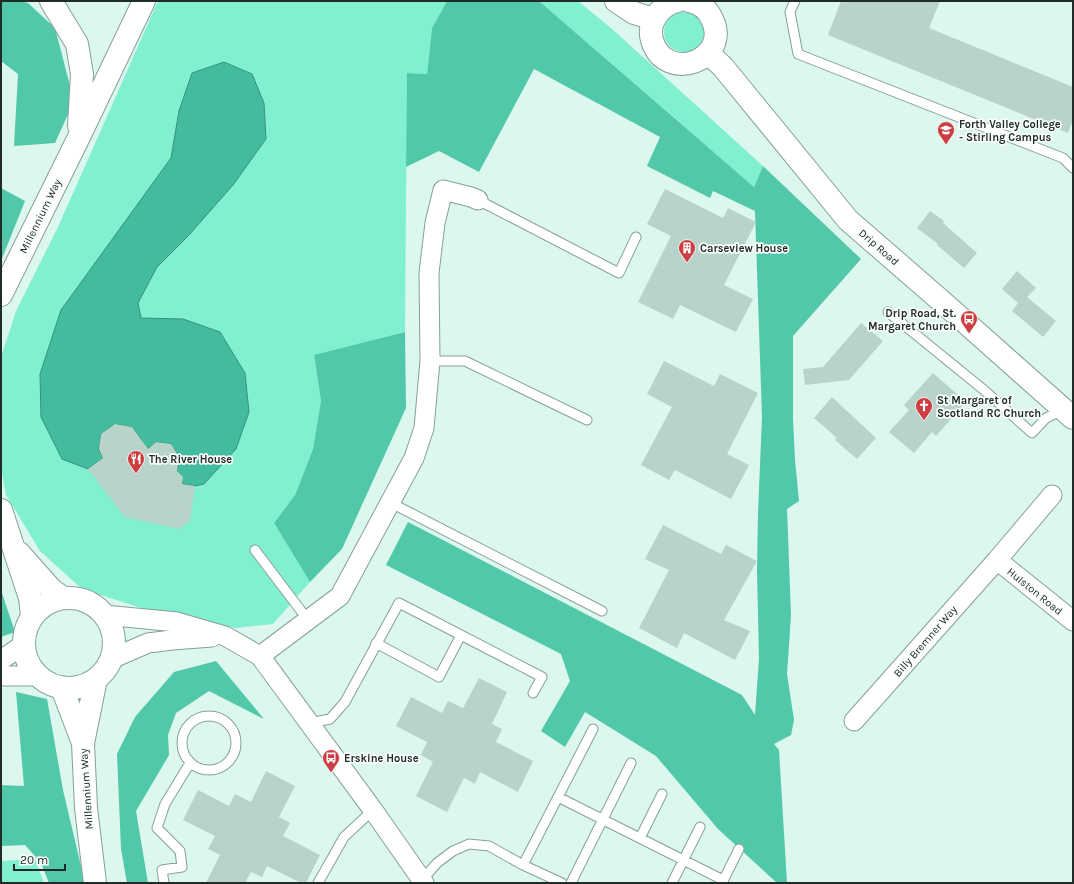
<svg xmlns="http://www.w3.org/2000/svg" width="1074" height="884" font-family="Karla,sans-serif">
<rect width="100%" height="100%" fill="#dbf7ee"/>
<path fill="#81f0d1" d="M158 1H447L432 28 427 74 407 73 405 332 314 356 321 401 313 449 295 495 274 523 310 582 273 624 236 628 160 614 82 589 40 551 6 495 1 468V357L16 311 58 227Z
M539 1H578L611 28 763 166 754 187Z
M664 32a20 20 0 1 1 40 0a20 20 0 1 1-40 0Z
M35 859 44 883H1V861Z"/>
<path fill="#51c8a9" d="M1 1H20L28 3 55 28 74 101 55 143 14 146 18 74 1 61Z
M447 1H539L754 187 763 166 861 259 793 336V419L795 460 799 501 787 509 791 615 787 674 794 720 791 735 774 744 779 750 787 883H777L718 829 656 756 585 712 565 747 541 731 570 681 561 654 386 565 408 522 742 695 755 715 759 659 757 571 758 513 762 417 755 211 713 191 710 198 647 166 660 137 534 69 479 172 439 151 406 167 407 73 427 74 432 28Z
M1 188 25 201 1 261Z
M405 332 406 408 342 549 310 582 274 523 295 495 313 449 321 401 314 355Z
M1 590 15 632 1 637Z
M216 661 264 719 209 691 176 713 168 735 169 755 136 811 148 883H127L121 849 117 754 135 717 174 672Z
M16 692 47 699 63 790 85 883H49L41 863 25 845 1 846V785L24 786Z"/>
<path fill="#43bb9e" stroke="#39907b" d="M224 62 252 74 264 103 266 139 233 185 189 235 157 267 138 303 141 318 183 319 220 332 245 373 249 412 236 449 204 484 195 486 182 484V477L177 471 179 457 171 444 156 442 144 452 140 450 141 439 132 427 115 424 101 434 99 449 103 458 88 469 62 459 41 417 40 374 61 310 171 158 179 111 192 73Z"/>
<path fill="#b8d3ca" d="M841 1H940L929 28 1073 87V120L1068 133 828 35Z
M665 189 723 218 728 208 756 222 724 285 753 299 736 332 680 305 673 319 638 302 671 236 647 224Z
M930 211 944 221 943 223 977 253 964 268 937 245 938 244 917 228Z
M1017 271 1036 288 1027 297 1056 321 1043 337 1012 311 1018 303 1002 289Z
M861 323 883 341 849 380 805 385 803 369 823 367Z
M664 361 714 386 720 374 758 393 727 454 749 465 731 499 675 470 669 480 641 465 672 407 647 394Z
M933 373 966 402 936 436 932 432 914 453 889 432 909 410 904 405Z
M832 397 876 438 857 459 835 440 837 438 814 418Z
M115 424 132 427 148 449 156 442 171 444 179 457 177 471 183 477 182 484 195 486 190 521 179 529 125 517 88 469 103 458 99 449 101 434Z
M663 525 721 554 726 545 757 561 724 620 750 631 735 660 684 633 677 648 639 628 669 570 645 559Z
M479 678 507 692 492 724 502 729 496 742 533 761 518 792 480 772 475 784 464 778 447 812 416 796 433 762 421 755 427 742 396 726 411 697 442 713 448 701 463 708Z
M266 771 295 786 279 817 290 823 283 836 320 855 306 883H301L267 866 262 877 251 872 245 883H206L220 855 208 849 215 836 183 820 198 790 229 806 235 794 251 802Z"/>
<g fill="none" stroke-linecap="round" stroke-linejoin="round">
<defs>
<path id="lane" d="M795 1 790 12 798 54 1063 158 1073 168
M478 200 619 273 636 237
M888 312 984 390 1032 433 1046 418 1063 410
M430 361H465L587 420
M391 503 602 611
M255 550 308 620
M376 643 439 677 461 635
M182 743a27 27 0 1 1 54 0a27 27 0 1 1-54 0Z
M310 723 330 719 345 702 399 603 542 677 533 693
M558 797 593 729
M640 838 662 794
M523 865 562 883
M422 880 437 863 453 851 469 844 489 846 523 865 558 797 723 880
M164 883 162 870 182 867 180 851 157 828 165 804 190 763
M318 883 344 837 373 810
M571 883 631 763
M672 883 700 827
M722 883 739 849"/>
<path id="street" d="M997 560 1073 621
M104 615 177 622 225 636 260 656 373 810 424 883
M260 656 340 596 414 458 424 428 430 361 429 273 435 223 443 190 471 197 478 200
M111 659 148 643 172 640 212 637
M1 660 23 645
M1 676H38
M854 721 997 560 1052 495"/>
<path id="secondary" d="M616 1 634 13 654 19
M677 1C660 5 647 23 652 40 665 85 732 60 712 19 708 10 700 3 689 1
M708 53 723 67 848 220 939 299 1073 418"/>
<path id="primary" d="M51 1 77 44 82 74 79 126
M1 295 79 137 144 1
M1 510 30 598 32 616
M19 553 51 589 63 598
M24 643a45 45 0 1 1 90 0a45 45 0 1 1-90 0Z
M62 688 83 743
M95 883 86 808 83 743 96 679"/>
</defs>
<use href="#lane" stroke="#86a097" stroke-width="11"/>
<use href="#street" stroke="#86a097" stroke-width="21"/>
<use href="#secondary" stroke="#86a097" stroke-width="24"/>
<use href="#primary" stroke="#86a097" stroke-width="24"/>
<use href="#lane" stroke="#fff" stroke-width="9"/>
<use href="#street" stroke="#fff" stroke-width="19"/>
<use href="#secondary" stroke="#fff" stroke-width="22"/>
<use href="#primary" stroke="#fff" stroke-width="22"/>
</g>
<defs>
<symbol id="university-pin" viewBox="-11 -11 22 30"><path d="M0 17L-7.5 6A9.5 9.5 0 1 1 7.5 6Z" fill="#cd3e42" stroke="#f9fefc"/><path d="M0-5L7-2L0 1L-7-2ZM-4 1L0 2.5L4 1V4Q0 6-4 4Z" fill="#fff"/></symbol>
<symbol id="building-pin" viewBox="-11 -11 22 30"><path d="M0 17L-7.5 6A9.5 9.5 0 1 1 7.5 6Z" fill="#cd3e42" stroke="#f9fefc"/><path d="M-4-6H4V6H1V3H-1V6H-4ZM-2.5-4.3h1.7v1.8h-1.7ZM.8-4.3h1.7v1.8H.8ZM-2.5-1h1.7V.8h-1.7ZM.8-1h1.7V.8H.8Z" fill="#fff"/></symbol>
<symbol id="bus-pin" viewBox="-11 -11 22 30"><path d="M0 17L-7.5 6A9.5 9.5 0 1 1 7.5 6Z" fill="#cd3e42" stroke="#f9fefc"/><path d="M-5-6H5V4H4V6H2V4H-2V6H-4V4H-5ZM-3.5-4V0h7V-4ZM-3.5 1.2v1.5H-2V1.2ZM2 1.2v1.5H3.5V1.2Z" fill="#fff"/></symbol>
<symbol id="church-pin" viewBox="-11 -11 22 30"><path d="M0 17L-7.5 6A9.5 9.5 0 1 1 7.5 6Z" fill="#cd3e42" stroke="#f9fefc"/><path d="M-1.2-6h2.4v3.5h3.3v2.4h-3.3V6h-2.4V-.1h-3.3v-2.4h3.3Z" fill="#fff"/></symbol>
<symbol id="restaurant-pin" viewBox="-11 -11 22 30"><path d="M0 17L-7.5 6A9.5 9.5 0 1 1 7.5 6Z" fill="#cd3e42" stroke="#f9fefc"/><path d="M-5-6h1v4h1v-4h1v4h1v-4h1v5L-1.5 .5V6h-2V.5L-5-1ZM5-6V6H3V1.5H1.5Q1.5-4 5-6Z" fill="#fff"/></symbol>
</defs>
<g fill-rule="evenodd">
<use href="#university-pin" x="936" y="120" width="20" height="27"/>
<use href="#building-pin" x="677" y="238" width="20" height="27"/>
<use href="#bus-pin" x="959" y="309" width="20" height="27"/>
<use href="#church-pin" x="914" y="396" width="20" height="27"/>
<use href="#restaurant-pin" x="126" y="449" width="20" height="27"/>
<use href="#bus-pin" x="321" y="748" width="20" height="27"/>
</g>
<g text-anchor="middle" stroke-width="3.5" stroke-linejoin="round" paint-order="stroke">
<g font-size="11" font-weight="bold" fill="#212b28" stroke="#f9fefc" text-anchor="start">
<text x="959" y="128">Forth Valley College<tspan x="959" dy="13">- Stirling Campus</tspan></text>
<text x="700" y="252">Carseview House</text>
<text x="956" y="317" text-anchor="end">Drip Road, St.<tspan x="956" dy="13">Margaret Church</tspan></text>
<text x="937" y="404">St Margaret of<tspan x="937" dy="13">Scotland RC Church</tspan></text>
<text x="149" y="463">The River House</text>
<text x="344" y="762">Erskine House</text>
</g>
<g font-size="11" fill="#212b28" stroke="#f9fefc">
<text transform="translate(40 216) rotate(-64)" y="4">Millennium Way</text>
<text transform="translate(879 247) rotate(41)" y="4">Drip Road</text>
<text transform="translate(1035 591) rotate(39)" y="4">Hulston Road</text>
<text transform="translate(925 641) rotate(-49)" y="4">Billy Bremner Way</text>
<text transform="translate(86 789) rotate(-94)" y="4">Millennium Way</text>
</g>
</g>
<rect width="1074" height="884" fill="none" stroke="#212b28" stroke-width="4"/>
<path d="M14 864v6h51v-6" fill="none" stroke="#212b28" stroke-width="2"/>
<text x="20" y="864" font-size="12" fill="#212b28" stroke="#f9fefc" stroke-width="3" paint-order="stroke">20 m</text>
</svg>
